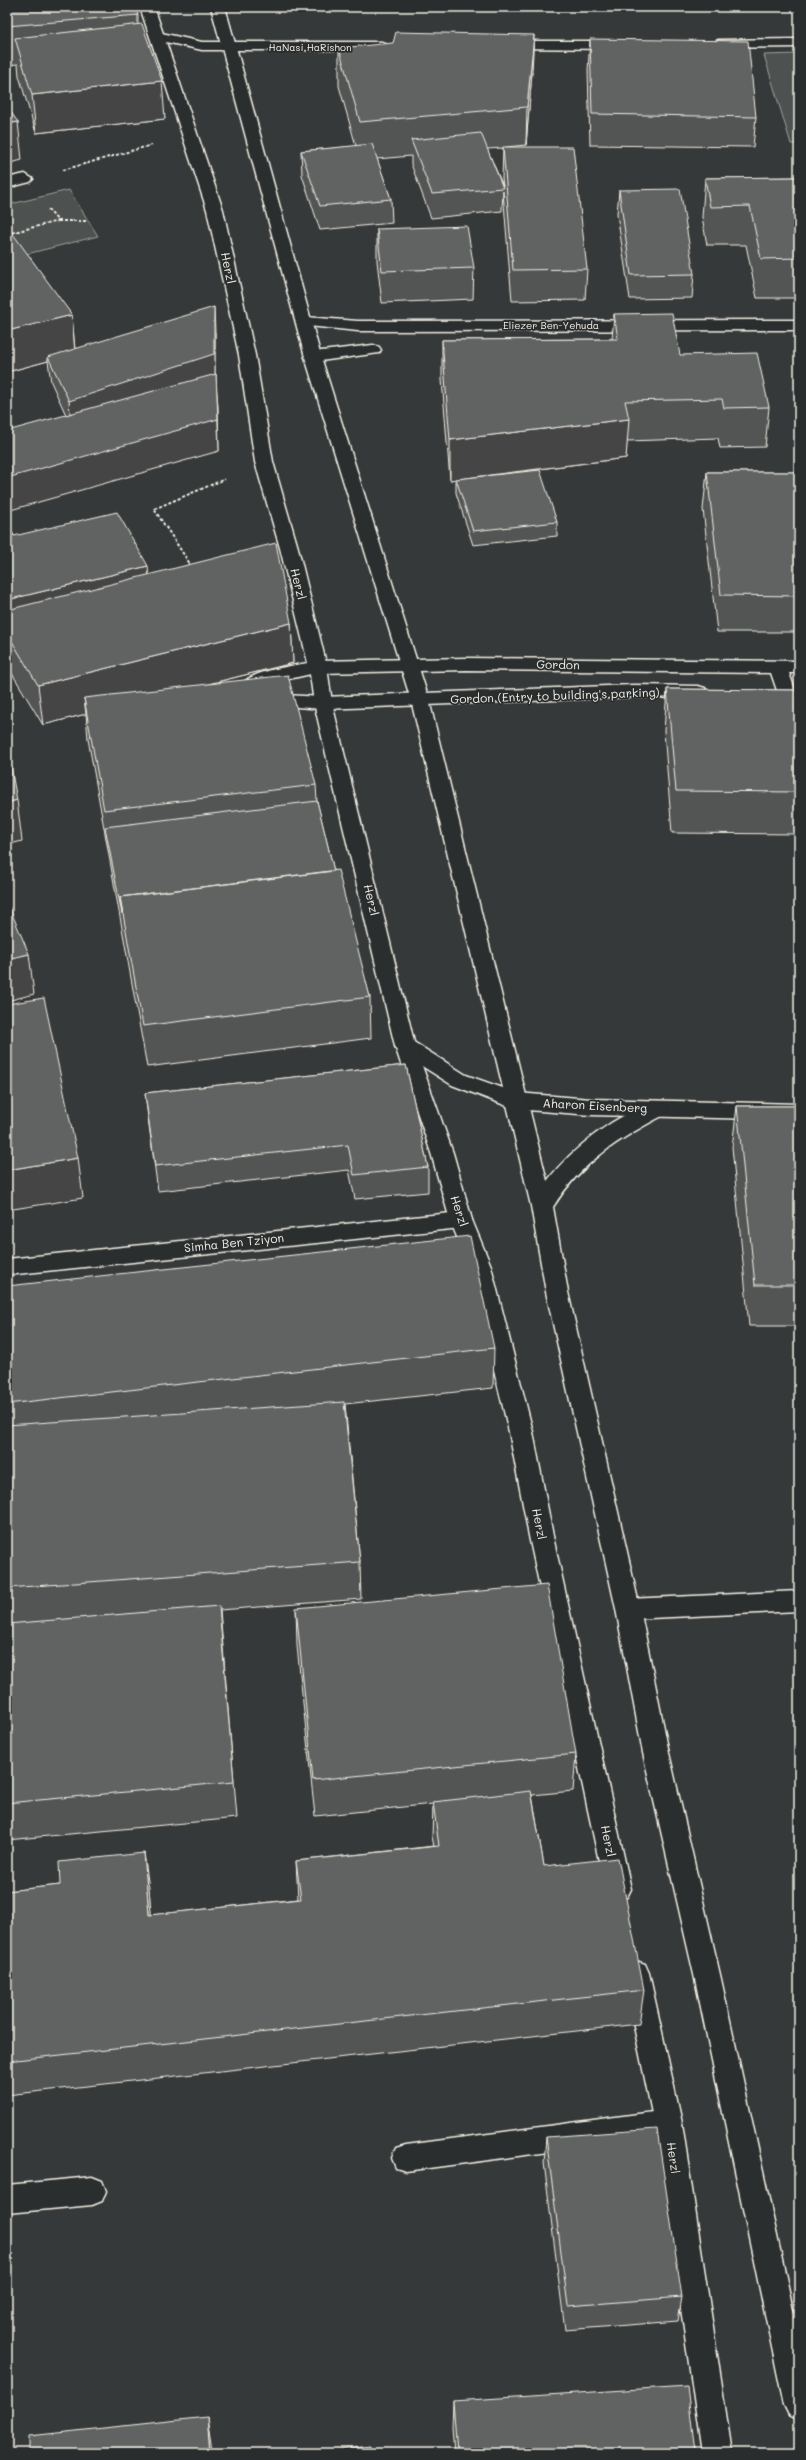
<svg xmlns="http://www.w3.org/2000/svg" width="806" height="2460" font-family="Mali,sans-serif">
<rect width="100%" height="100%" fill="#363939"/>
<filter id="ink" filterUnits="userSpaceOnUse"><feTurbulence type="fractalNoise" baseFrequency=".025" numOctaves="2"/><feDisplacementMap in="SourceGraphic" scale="8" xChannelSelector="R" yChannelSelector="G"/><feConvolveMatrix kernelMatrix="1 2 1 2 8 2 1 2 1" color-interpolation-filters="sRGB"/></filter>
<g filter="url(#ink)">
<path fill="#434645" d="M289 7H557V10H290Z"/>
<path fill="#4e514f" stroke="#a1a19c" d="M799 54V144H791L764 55Z
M69 190 98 236 7 259V205Z"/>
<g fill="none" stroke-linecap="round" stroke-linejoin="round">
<defs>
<path id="lane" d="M373 345 379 347 381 350 379 353 313 362 307 360 305 357 307 354 313 352Z
M318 661 324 663 327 667 324 671 267 684 250 691 243 689 241 685C251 670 300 665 318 661Z
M265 694 323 697 330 699 332 703 330 707 323 709 258 704 256 700 258 696Z
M799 1591V1611L628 1619 619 1616 616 1609 619 1602 628 1599Z
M668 2110 678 2114 682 2123 678 2132 668 2136 406 2171 396 2168 392 2158 396 2148 406 2145Z
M92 2177 102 2181 106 2191 102 2201 92 2205 7 2213V2185Z"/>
<path id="street" d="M25 174 33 179 30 182 7 188V178Z
M304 317 358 321 799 320V330L358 331 298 325 296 322Z
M466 658 799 661V673H789L799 701V734L792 732 790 728 771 673 466 670 318 673 312 671 309 667 312 663 318 661Z
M634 685 698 686 705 688 707 692 705 696 698 698 634 697 323 709 316 707 314 703 316 699 323 697Z
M405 1039 412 1041 466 1075 517 1093 591 1099 799 1104V1120L591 1115 515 1109 452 1085 398 1051 395 1046 398 1041Z
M461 1212 469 1214 472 1220 469 1226 461 1228 7 1275V1259Z"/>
<path id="secondary" d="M157 32 202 42H382L389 46 382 50H202L152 39 150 36 152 33Z
M799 39V47L718 48 711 44 718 40Z
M504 41H620L627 45 620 49 499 48 497 45 499 42Z"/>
<path id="primary" d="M140 7H154L223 210 255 355 273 462 298 548 327 667 332 703 415 1046 453 1153 472 1220 491 1266 533 1432 554 1541 631 1889 627 1897 618 1901 609 1897 605 1889 530 1541 509 1432 469 1266 450 1220 431 1153 395 1046 314 703 309 667 280 548 255 462 239 355 207 210Z
M211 7H225L321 357 429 700 547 1181C573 1147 616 1114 658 1101L666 1104 669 1109 666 1114C620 1138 581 1162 553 1207L568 1292 640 1609 669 1753 721 1979 799 2337V2420L789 2415 784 2405 695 1979 643 1753 616 1609 546 1292 531 1206 411 700 305 357Z
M636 1961 645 1964 649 1973 682 2123 732 2453H702L654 2123 623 1973 627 1964Z"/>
</defs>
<use href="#lane" stroke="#f4f1e8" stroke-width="3"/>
<use href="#street" stroke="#f4f1e8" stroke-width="3"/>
<use href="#secondary" stroke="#f4f1e8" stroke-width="3"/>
<use href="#primary" stroke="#f4f1e8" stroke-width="3"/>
<path stroke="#f4f1e8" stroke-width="2" stroke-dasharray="3 2" stroke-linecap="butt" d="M63 170 152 145
M58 221H88
M7 234 58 221 47 208
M192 567 154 509 225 479"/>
<use href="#lane" fill="#2a2d2e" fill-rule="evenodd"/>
<use href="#street" fill="#2a2d2e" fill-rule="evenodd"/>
<use href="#secondary" fill="#2a2d2e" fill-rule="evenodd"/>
<use href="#primary" fill="#2a2d2e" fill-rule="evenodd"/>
</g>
<path fill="#535554" stroke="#f4f1e8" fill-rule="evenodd" d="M7 7 138 15V25L165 119 36 133 19 76 18 64 7 65Z
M590 39 756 117 753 147 590 145 588 70Z
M339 48 532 72 526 145 506 147 587 269 585 300 512 301 503 191 502 211 431 218 411 164V156L377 159 391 199 392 223 320 230 302 175 301 151 356 146 339 86ZM503 148 502 178 503 186 487 149Z
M799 177V298H757L746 245H707L702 217 705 178Z
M619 190 694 274 692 298 630 299 617 214Z
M377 229 474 268 473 299 382 303 377 261Z
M7 235 72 315 75 349 215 332V374L218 406 219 451 66 415 51 382 48 361 7 372Z
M614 314 680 355 769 407 765 447 720 448 718 438 627 441 626 458 477 477 557 522V536L473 545 456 493V479L450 480 442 380V340L612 339Z
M707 472H799V632H717L703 509Z
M7 523 14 536 148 575 291 623 293 663 213 683 316 785 317 801 334 871 370 997 371 1038 147 1067 88 739 86 714 43 725 7 665Z
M667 689 799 690V834L672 833 664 731Z
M406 1065 428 1167V1192L355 1199 349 1170 158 1191 148 1118 145 1093Z
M737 1106H799V1326H749L732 1147Z
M7 1286 494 1348 493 1388 345 1404 360 1562 361 1599 220 1610 237 1818 7 1840Z
M296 1608 576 1754 573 1791 532 1795 544 1866 644 1990 639 2024 7 2095V1891L60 1885 149 1888 151 1915 298 1899 296 1861 434 1846 432 1837 433 1804 315 1816 297 1646Z
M546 2137 682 2297 678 2321 565 2330 544 2163Z
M453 2401 695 2453H454L452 2427Z"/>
<path fill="#444545" stroke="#f4f1e8" d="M534 35 532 72 526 145 527 107Z
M162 81 165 119 36 133 32 95Z
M18 122 22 160 7 164V124Z
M214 307 215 332V379L71 425 69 401Z
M72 315 75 354 48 357V361L7 372V331Z
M216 374 219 451 7 511V478Z
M629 419 626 458 450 480V440Z
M148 566 151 606 7 633V600Z
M291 623 293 663 87 714 84 698 86 714 43 725 38 685Z
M17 800 22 841 7 845V803Z
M29 954 34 994 7 1001V959Z
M78 1158 83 1198 7 1210V1170Z
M144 1853 149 1888 154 1950 149 1915Z
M207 2417 211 2443 212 2453H210Z"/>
<path fill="#616362" stroke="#f4f1e8" d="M7 7H136L138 15 7 26Z
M142 24 162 81 32 95 15 38Z
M396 32 534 35 527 107 360 122 339 48 393 43Z
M590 39 748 41 756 117 592 114Z
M7 107 18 122 7 124Z
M481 133 503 188 432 194 411 140Z
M372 144 391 199 320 206 301 151Z
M503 147H573L587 269 513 270Z
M799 177V258L761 259 750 206 710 207 705 178Z
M680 189 694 274 631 275 619 190Z
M467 226 474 268 382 271 377 229Z
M13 234 72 315 7 331V235Z
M214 307V354L69 401 48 357Z
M672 313 680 355 757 353 769 407 724 408 722 399 625 401 629 419 450 440 442 340 618 339 614 314Z
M216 374 218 419 7 478V431Z
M540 470 557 522 473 531 456 479Z
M707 472H799V596L721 595Z
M117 512 148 566 7 600V523L14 536Z
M276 543 291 623 38 685 7 633V610Z
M288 675 316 785 104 810 84 698Z
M667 689 799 690V792L676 791Z
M7 746 17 800 7 803Z
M317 801 334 871 120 897 122 914 105 827Z
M338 870 370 997 143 1026 120 897Z
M7 902 29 954 7 959Z
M44 998 78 1158 7 1170V1004Z
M406 1065 428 1167 354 1175 348 1145 155 1166 145 1093Z
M737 1106H799V1285H755Z
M470 1236 494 1348 7 1404V1286Z
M344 1402 360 1562 7 1588V1425Z
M547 1585 576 1754 313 1780 296 1608Z
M219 1606 234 1782 7 1803V1624Z
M531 1791 544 1866 618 1858 644 1990 7 2061V1891L60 1885 59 1862 144 1853 149 1915 301 1899 296 1861 439 1846 433 1802Z
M657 2129 682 2297 568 2306 546 2137Z
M687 2386 695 2453H457L453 2401Z
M207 2417 210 2453H29V2436Z
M371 2446V2453H311Z"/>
</g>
<g text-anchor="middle" stroke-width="3.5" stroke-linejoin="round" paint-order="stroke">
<g font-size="10" fill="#f4f1e8" stroke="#2a2d2e">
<text x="310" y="51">HaNasi HaRishon</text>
<text x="551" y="329">Eliezer Ben-Yehuda</text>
</g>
<g font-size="12" fill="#f4f1e8" stroke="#2a2d2e">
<text transform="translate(228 268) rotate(78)" y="4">Herzl</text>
<text transform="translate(298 584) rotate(76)" y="4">Herzl</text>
<text transform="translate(558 665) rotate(1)" y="4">Gordon</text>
<text transform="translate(555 696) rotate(-2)" y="4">Gordon (Entry to building's parking)</text>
<text transform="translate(371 900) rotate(77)" y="4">Herzl</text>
<text transform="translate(595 1106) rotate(3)" y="4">Aharon Eisenberg</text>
<text transform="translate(459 1211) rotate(72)" y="4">Herzl</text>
<text transform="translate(234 1243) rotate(-6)" y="4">Simha Ben Tziyon</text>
<text transform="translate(539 1524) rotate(79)" y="4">Herzl</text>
<text transform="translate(608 1841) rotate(78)" y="4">Herzl</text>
<text transform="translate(673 2158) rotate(82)" y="4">Herzl</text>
</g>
</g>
<rect width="806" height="2460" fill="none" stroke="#2a2d2e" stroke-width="24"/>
<rect x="12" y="12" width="782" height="2436" fill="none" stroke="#f4f1e8" stroke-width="1.5" filter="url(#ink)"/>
</svg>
